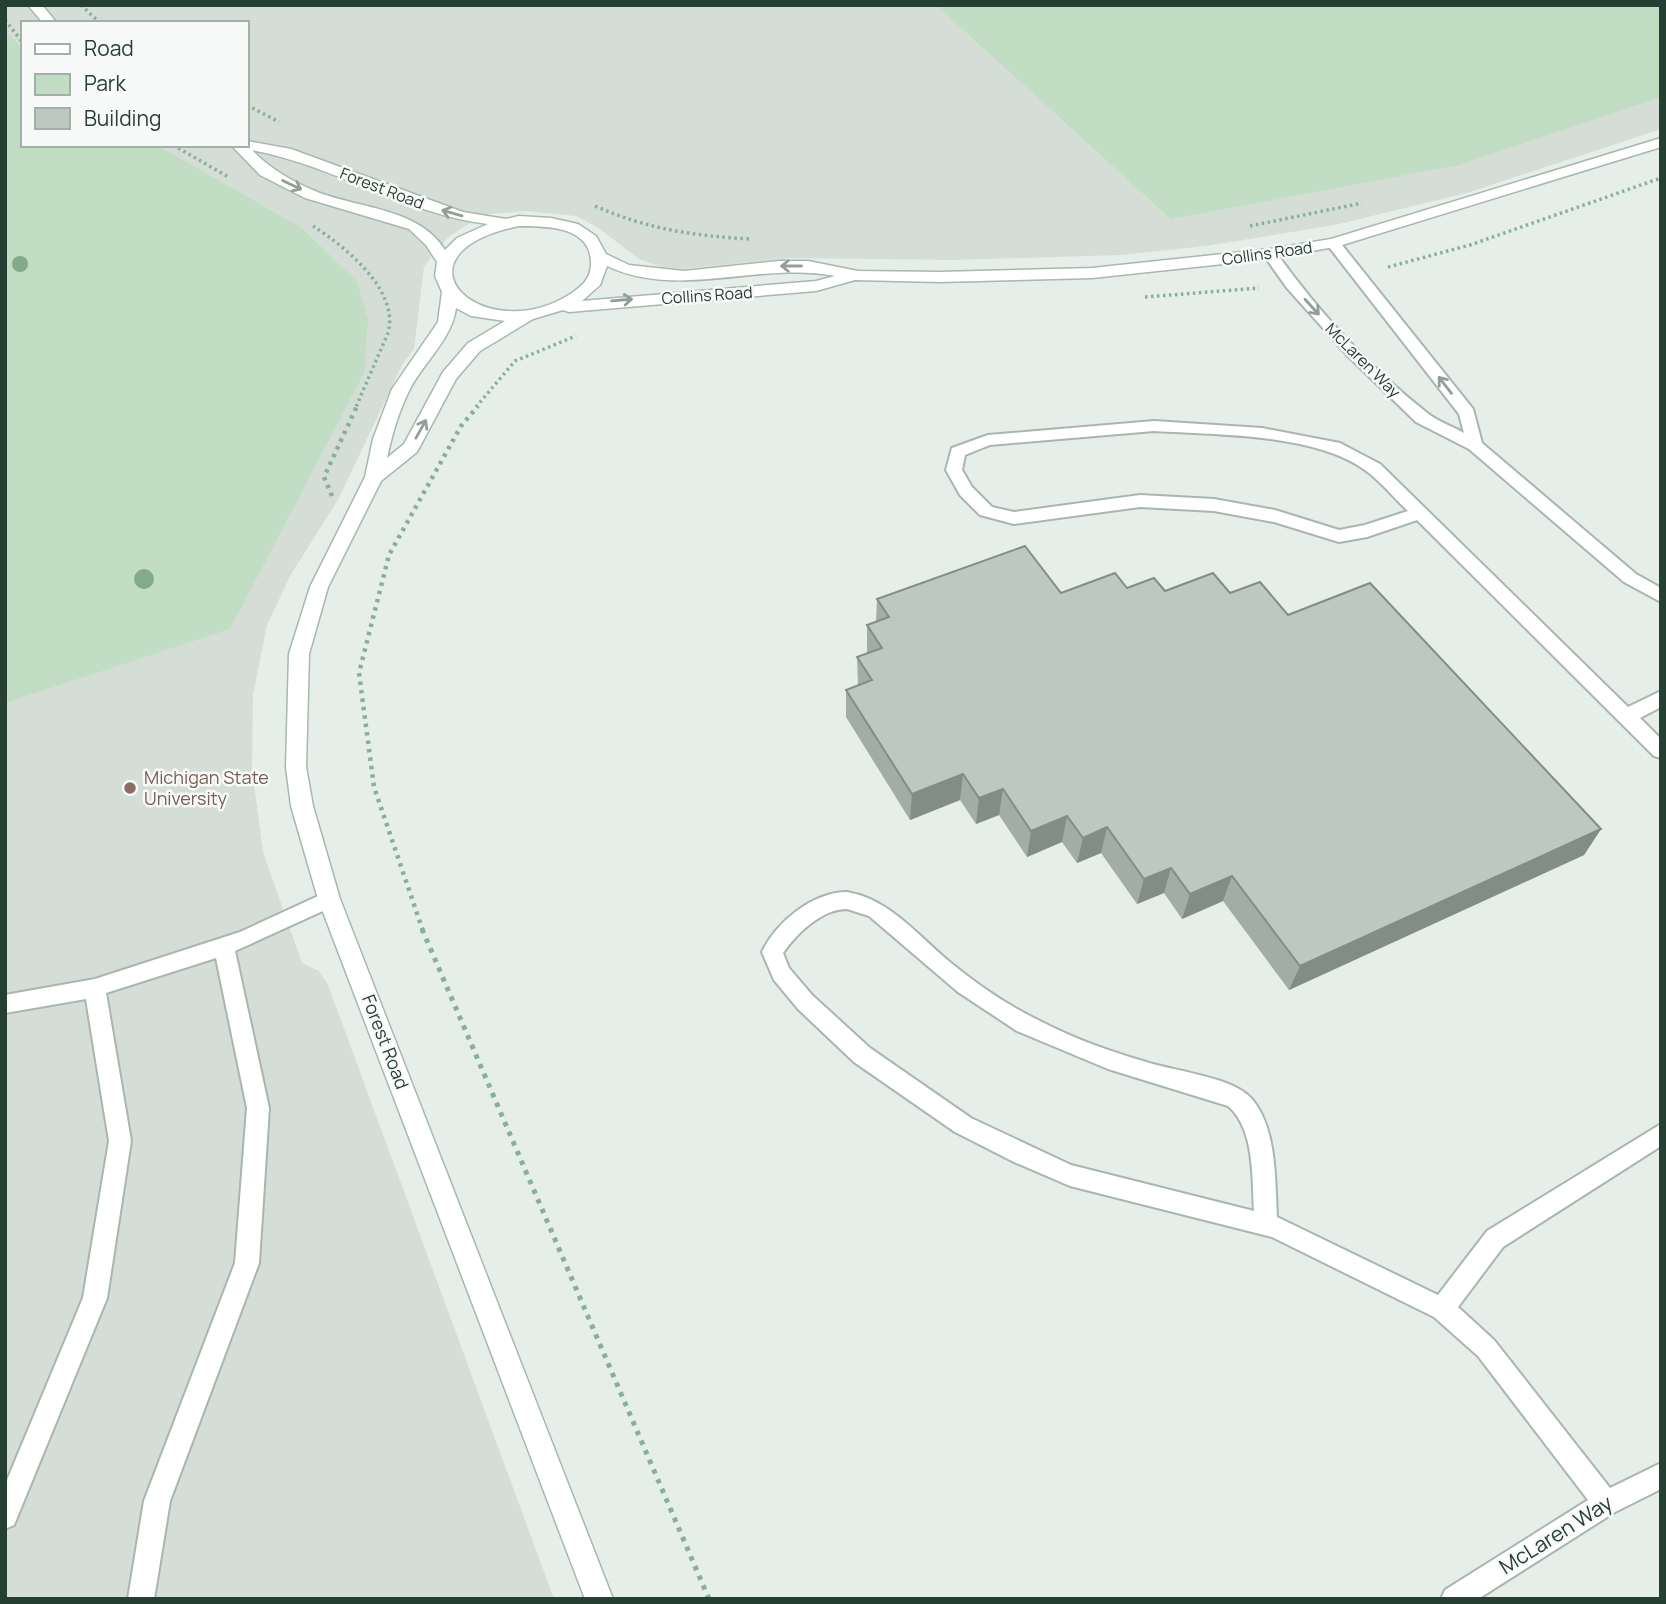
<svg xmlns="http://www.w3.org/2000/svg" width="1666" height="1604" font-family="Manrope,sans-serif">
<rect width="100%" height="100%" fill="#e6eee9"/>
<path fill="#d4ded7" fill-rule="evenodd" d="M5 5H1661V129L1467 193 1335 225 1206 246 1121 255 953 260 792 258 682 269 662 267 639 259 597 227 576 216 524 211 490 214 475 220 450 236 435 251 424 267 414 349 402 365 339 498 290 576 267 625 253 695 252 768 263 852 302 963 319 971 328 985 554 1599H5ZM23 23H247V145H23Z"/>
<path fill="#c1ddc3" d="M936 5H1661V97L1459 165 1171 219Z
M5 31 23 49V145H157L302 228 357 282 368 319 364 373 230 629 5 703Z"/>
<g fill="none" stroke-linecap="round" stroke-linejoin="round">
<defs>
<path id="lane" d="M1333 239 1338 240 1473 409 1482 443 1636 574 1661 588V602L1624 582 1469 449 1416 422 1347 355 1287 288 1263 254 1265 251H1275C1317 310 1369 367 1426 412 1436 421 1452 426 1464 433L1459 414 1326 243Z
M1154 421 1262 428 1340 443 1380 464 1628 707 1661 691V707L1640 718 1661 739V758L1654 756 1417 520 1367 537 1339 542 1274 522 1214 511 1140 507 1014 524 980 515 960 495 946 470 952 448 988 435ZM1154 431C1216 435 1319 433 1369 473 1383 484 1395 499 1408 511L1365 525 1339 530 1275 510 1214 499 1140 495 1014 512 992 507 972 487 962 470 965 455 990 445Z
M329 891 336 893 339 899 336 905 235 951 269 1108 259 1263 170 1501 154 1599H128L144 1501 235 1263 247 1108 216 958 106 993 131 1141 107 1298 14 1525 5 1529V1485L83 1298 109 1141 86 999 5 1013V995L95 979 240 932Z
M847 892C890 899 919 937 951 963 979 986 1010 1007 1044 1023 1075 1039 1109 1051 1143 1061 1171 1071 1232 1076 1252 1099 1277 1129 1275 1180 1277 1217L1438 1295 1487 1231 1661 1124V1146L1503 1247 1458 1307 1494 1340 1610 1488 1661 1463V1489L1615 1512 1478 1599H1441L1445 1590 1588 1500 1478 1356 1434 1317 1272 1237 1070 1186 1014 1162 955 1132 854 1062 798 1009 774 980 762 952C776 922 813 892 847 892ZM847 909 869 916 958 992 1017 1031 1108 1069 1228 1106C1255 1129 1252 1178 1254 1211L1071 1165 971 1118 870 1048 812 995 789 968 783 953C797 933 822 909 847 909Z"/>
<path id="secondary" d="M28 5H42L57 23H43Z
M1661 138V147L1339 246 1270 259 1092 278 940 282 855 280 816 291 569 312 563 310 533 319 480 351 456 379 417 452 381 481 328 587 309 654 306 767 313 806 340 899 613 1599H585L318 899 291 806 286 767 289 654 310 587 365 477 373 439 392 389 438 322 442 292 435 276 437 262 426 245 409 229 305 198 260 175 231 145H247V141L291 149 463 212 506 219 519 216 551 218 578 224 596 236 606 254 629 265 684 271 779 261H808L858 271 940 272 1092 268 1270 249 1331 239ZM252 150C333 165 406 214 488 224L457 238 445 250C418 207 358 209 315 191 291 181 270 169 252 150ZM519 226C546 226 591 226 591 263 591 278 583 285 572 293 484 351 382 255 519 226ZM607 266C679 300 761 261 835 276L816 281 582 301 600 285ZM456 308 471 316 505 321 468 343 443 372 404 444 387 458C392 435 399 410 410 389 424 362 452 339 456 308Z"/>
</defs>
<use href="#lane" stroke="#a9b6af" stroke-width="4"/>
<use href="#secondary" stroke="#a5b9ae" stroke-width="3"/>
<path stroke="#89af9b" stroke-width="3.5" stroke-dasharray="2.5 3.5" stroke-linecap="butt" d="M81 5 100 23
M5 20 23 43
M247 105 279 122
M173 145 230 178
M595 206C647 229 694 236 750 239
M313 226C344 246 400 290 388 333L356 407
M1250 226 1362 203
M1388 267 1470 245 1661 178
M1145 297 1259 288
M476 407 515 361 576 336"/>
<path stroke="#89af9b" stroke-width="4.5" stroke-dasharray="3.5 5" stroke-linecap="butt" d="M332 496 324 477 357 406
M423 931 374 787 359 673 389 555 461 426 478 406"/>
<path stroke="#89af9b" stroke-width="5" stroke-dasharray="4.5 6" stroke-linecap="butt" d="M422 929 709 1599"/>
<use href="#lane" fill="#fff" fill-rule="evenodd"/>
<use href="#secondary" fill="#fff" fill-rule="evenodd"/>
</g>
<g fill="#83ab8b">
<circle cx="20" cy="264" r="8"/>
<circle cx="144" cy="579" r="10"/>
</g>
<path fill="#a1ada6" d="M1127 588 1165 591 1230 593 1288 615 1601 829 1584 855 1289 990 1223 901 1182 919 1164 893 1137 904 1101 853 1077 863 1062 842 1027 857 999 815 976 824 960 800 910 820 846 717V690L858 686 857 657 867 654V625L876 622 877 599 1061 593Z"/>
<path fill="#838d87" d="M963 774 960 800 910 820 912 794Z
M1003 789 999 815 976 824 979 798Z
M1067 816 1062 842 1027 857 1031 831Z
M1107 827 1101 853 1077 863 1083 838Z
M1601 829 1584 855 1289 990 1300 966Z
M1171 868 1164 893 1137 904 1144 879Z
M1232 876 1223 901 1182 919 1190 894Z"/>
<path fill="#bbc9c1" stroke="#838d87" stroke-width="2" d="M1025 546 1061 593 1115 573 1127 588 1154 578 1165 591 1213 573 1230 593 1260 582 1288 615 1370 583 1601 829 1300 966 1232 876 1190 894 1171 868 1144 879 1107 827 1083 838 1067 816 1031 831 1003 789 979 798 963 774 912 794 846 690 872 680 857 657 882 648 867 625 889 617 877 599Z"/>
<defs><path id="oneway-shaft" d="M-6 0H5M1.5-3L5.5 0L1.5 3" fill="none" stroke-width="1.6" stroke-linecap="round" stroke-linejoin="round" transform="scale(1.75)"/></defs>
<g stroke="#929f99">
<use href="#oneway-shaft" transform="translate(292 185) rotate(26)"/>
<use href="#oneway-shaft" transform="translate(452 213) rotate(-164)"/>
<use href="#oneway-shaft" transform="translate(791 266) rotate(180)"/>
<use href="#oneway-shaft" transform="translate(622 300) rotate(-5)"/>
<use href="#oneway-shaft" transform="translate(1312 307) rotate(48)"/>
<use href="#oneway-shaft" transform="translate(1445 385) rotate(-128)"/>
<use href="#oneway-shaft" transform="translate(421 429) rotate(-61)"/>
</g>
<circle fill="#8d6e63" stroke="#f7faf8" stroke-width="2.5" cx="130" cy="788" r="7"/>
<g text-anchor="middle" stroke-width="5" stroke-linejoin="round" paint-order="stroke">
<g font-size="16" fill="#263f33" stroke="#f7faf8">
<text transform="translate(382 188) rotate(21)" y="6">Forest Road</text>
<text transform="translate(1267 253) rotate(-8)" y="6">Collins Road</text>
<text transform="translate(707 295) rotate(-4)" y="6">Collins Road</text>
<text transform="translate(1363 360) rotate(45)" y="6">McLaren Way</text>
</g>
<g font-size="18" fill="#785e54" stroke="#f7faf8" text-anchor="start">
<text x="144" y="784">Michigan State<tspan x="144" dy="21">University</tspan></text>
</g>
<g font-size="18" fill="#263f33" stroke="#f7faf8">
<text transform="translate(385 1042) rotate(69)" y="6">Forest Road</text>
</g>
<g font-size="21" fill="#263f33" stroke="#f7faf8">
<text transform="translate(1556 1535) rotate(-32)" y="7">McLaren Way</text>
</g>
</g>
<rect width="1666" height="1604" fill="none" stroke="#263f33" stroke-width="14"/>
<rect x="21" y="21" width="228" height="126" fill="#f7faf8" stroke="#a3afa9" stroke-width="2"/>
<rect x="35" y="44" width="35" height="10" fill="#ffffff" stroke="#a3afa9" stroke-width="2"/>
<text x="84" y="56" font-size="21" fill="#263f33">Road</text>
<rect x="35" y="74" width="35" height="21" fill="#c1ddc3" stroke="#a3afa9" stroke-width="2"/>
<text x="84" y="91" font-size="21" fill="#263f33">Park</text>
<rect x="35" y="108" width="35" height="21" fill="#bbc9c1" stroke="#a3afa9" stroke-width="2"/>
<text x="84" y="126" font-size="21" fill="#263f33">Building</text>
</svg>
